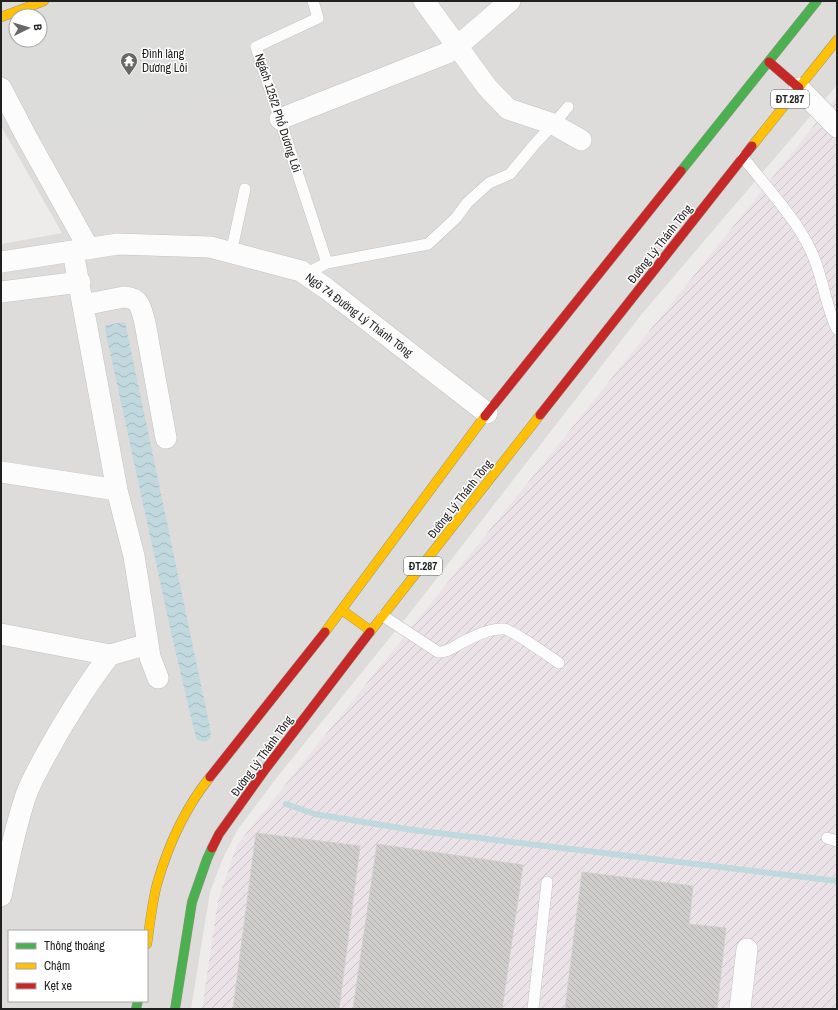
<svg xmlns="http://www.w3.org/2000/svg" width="838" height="1010" font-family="'Archivo Narrow',sans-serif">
<defs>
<pattern id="industrial-furrows" width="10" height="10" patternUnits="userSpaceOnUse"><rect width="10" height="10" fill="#ebe2e8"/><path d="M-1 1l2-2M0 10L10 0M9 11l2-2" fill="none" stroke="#c9c2c7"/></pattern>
<pattern id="water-waves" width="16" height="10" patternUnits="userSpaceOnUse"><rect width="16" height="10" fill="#c0d8de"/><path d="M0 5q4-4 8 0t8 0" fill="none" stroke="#a5b9be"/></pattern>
<pattern id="building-back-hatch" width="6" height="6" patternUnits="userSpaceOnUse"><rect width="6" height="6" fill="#cfcdcb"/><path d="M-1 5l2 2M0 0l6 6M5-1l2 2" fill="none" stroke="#b1b0ae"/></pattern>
</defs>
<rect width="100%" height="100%" fill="#eeecea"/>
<path fill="#dddcdb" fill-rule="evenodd" d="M1 1H837V85L641 315 413 609 278 776 238 829 223 858 210 892 191 1009H1V244L62 233 1 126ZM16 16H40V40H16ZM9 931H147V1001H9Z"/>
<path fill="url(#industrial-furrows)" d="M837 97V1009H202L218 900 237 845Z"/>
<path fill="#dcdcdb" d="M58 1H303L310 15 246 42 254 84 109 135 102 128 43 149 1 67V26L16 19V40H40V16H24Z"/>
<path fill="url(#water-waves)" d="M125 322 210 728 211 738 205 742 197 740 194 730 171 632 105 329 106 325Z"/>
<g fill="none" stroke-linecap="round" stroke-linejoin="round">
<path stroke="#c0d8de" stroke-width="6" d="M286 804 314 814 413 830 837 881"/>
</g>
<path fill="url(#building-back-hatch)" stroke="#d1cecb" d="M256 833 360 846 339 1009H233Z
M377 844 523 865 502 1009H353Z
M582 872 693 886 689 924 726 928 717 1009H565Z"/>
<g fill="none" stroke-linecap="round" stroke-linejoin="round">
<defs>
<path id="lane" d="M313 1 318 18 256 47 327 263
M743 157C765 186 796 218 811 251 823 276 825 305 837 329
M231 253 245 189
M305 274 327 263 428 244 456 218 467 203 489 183 510 174 534 145 557 120 568 107
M383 616 438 652C447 653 455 646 463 642 475 636 490 628 504 629 513 630 550 657 559 663
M827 838 837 841
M533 1009 547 882"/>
<path id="street" d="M424 1 487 87 508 109 553 124 581 140
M1 88 26 136 89 249
M799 88 837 127
M280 119 447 53 467 38 510 1
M73 252 117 490 134 556 148 644 150 657 158 678
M1 262 118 244 210 247 301 271 327 289 487 413
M1 292 80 282
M83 305 124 297C141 298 141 309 145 323L166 438
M1 472 117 490
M1 634 110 655C90 680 74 706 58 733 47 753 34 774 26 795 15 828 8 862 1 896
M110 655 148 644
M740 1009 747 949"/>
<path id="fast" d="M681 171 817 1
M136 1009 138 1001
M175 1009 192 902 207 859 212 848"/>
<path id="slow" d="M1 17 44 1
M752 146 837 40
M342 610 371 631
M325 632 485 416
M370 632 540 415
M147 944C150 924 152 903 157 884 168 846 185 808 210 777"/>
<path id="jam" d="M769 62 799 88
M540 415 752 146
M485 416 681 171
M210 777 325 632
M212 848 219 834 264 771 370 632"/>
</defs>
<use href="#lane" stroke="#c4c3c2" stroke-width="12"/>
<use href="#street" stroke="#c4c3c2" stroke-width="22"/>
<use href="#fast" stroke="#959683" stroke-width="10"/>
<use href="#slow" stroke="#959683" stroke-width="10"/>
<use href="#jam" stroke="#959683" stroke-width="10"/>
<use href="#lane" stroke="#fcfcfc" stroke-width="11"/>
<use href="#street" stroke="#fcfcfc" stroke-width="21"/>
<use href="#fast" stroke="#4caf50" stroke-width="9"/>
<use href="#slow" stroke="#ffc107" stroke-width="9"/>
<use href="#jam" stroke="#c62828" stroke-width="9"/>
</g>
<defs>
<symbol id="temple-pin" viewBox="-11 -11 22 30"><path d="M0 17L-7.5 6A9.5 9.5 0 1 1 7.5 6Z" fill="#686767" stroke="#fff"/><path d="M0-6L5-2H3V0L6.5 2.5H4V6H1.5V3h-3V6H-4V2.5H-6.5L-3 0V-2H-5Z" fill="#fff"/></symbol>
</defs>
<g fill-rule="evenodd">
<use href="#temple-pin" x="119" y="51" width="20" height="27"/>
</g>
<g text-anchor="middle" stroke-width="3" stroke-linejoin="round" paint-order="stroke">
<g fill="#fff" stroke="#636363" stroke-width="1">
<rect x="771" y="90" width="38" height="18" rx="3"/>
<rect x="404" y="557" width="38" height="18" rx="3"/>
</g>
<g font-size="11" font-weight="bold" fill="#202020">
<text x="790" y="103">ĐT.287</text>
<text x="423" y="570">ĐT.287</text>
</g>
<g font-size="12" fill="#202020" stroke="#fff" text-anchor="start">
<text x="142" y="58">Đình làng<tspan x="142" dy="14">Dương Lôi</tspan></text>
</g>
<g font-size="12" fill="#202020" stroke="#fff">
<text transform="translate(278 113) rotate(72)" y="4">Ngách 125/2 Phố Dương Lôi</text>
<text transform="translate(660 244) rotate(-52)" y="4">Đường Lý Thánh Tông</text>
<text transform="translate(359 315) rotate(37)" y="4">Ngõ 74 Đường Lý Thánh Tông</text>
<text transform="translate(460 499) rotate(-52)" y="4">Đường Lý Thánh Tông</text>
<text transform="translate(262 756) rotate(-54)" y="4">Đường Lý Thánh Tông</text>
</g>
</g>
<rect width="838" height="1010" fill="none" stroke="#202020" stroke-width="4"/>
<rect x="8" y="930" width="140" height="72" fill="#ffffff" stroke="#a6a6a6"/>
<rect x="16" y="943" width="20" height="6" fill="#4caf50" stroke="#a6a6a6"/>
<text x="44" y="950" font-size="12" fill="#202020">Thông thoáng</text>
<rect x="16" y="963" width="20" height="6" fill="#ffc107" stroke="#a6a6a6"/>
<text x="44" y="970" font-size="12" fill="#202020">Chậm</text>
<rect x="16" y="983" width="20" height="6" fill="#c62828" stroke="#a6a6a6"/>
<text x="44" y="990" font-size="12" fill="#202020">Kẹt xe</text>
<g transform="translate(28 28) rotate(85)"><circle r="19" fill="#ffffff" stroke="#a6a6a6"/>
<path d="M0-3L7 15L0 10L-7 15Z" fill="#686767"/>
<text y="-6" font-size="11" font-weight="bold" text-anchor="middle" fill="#202020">B</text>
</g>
</svg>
